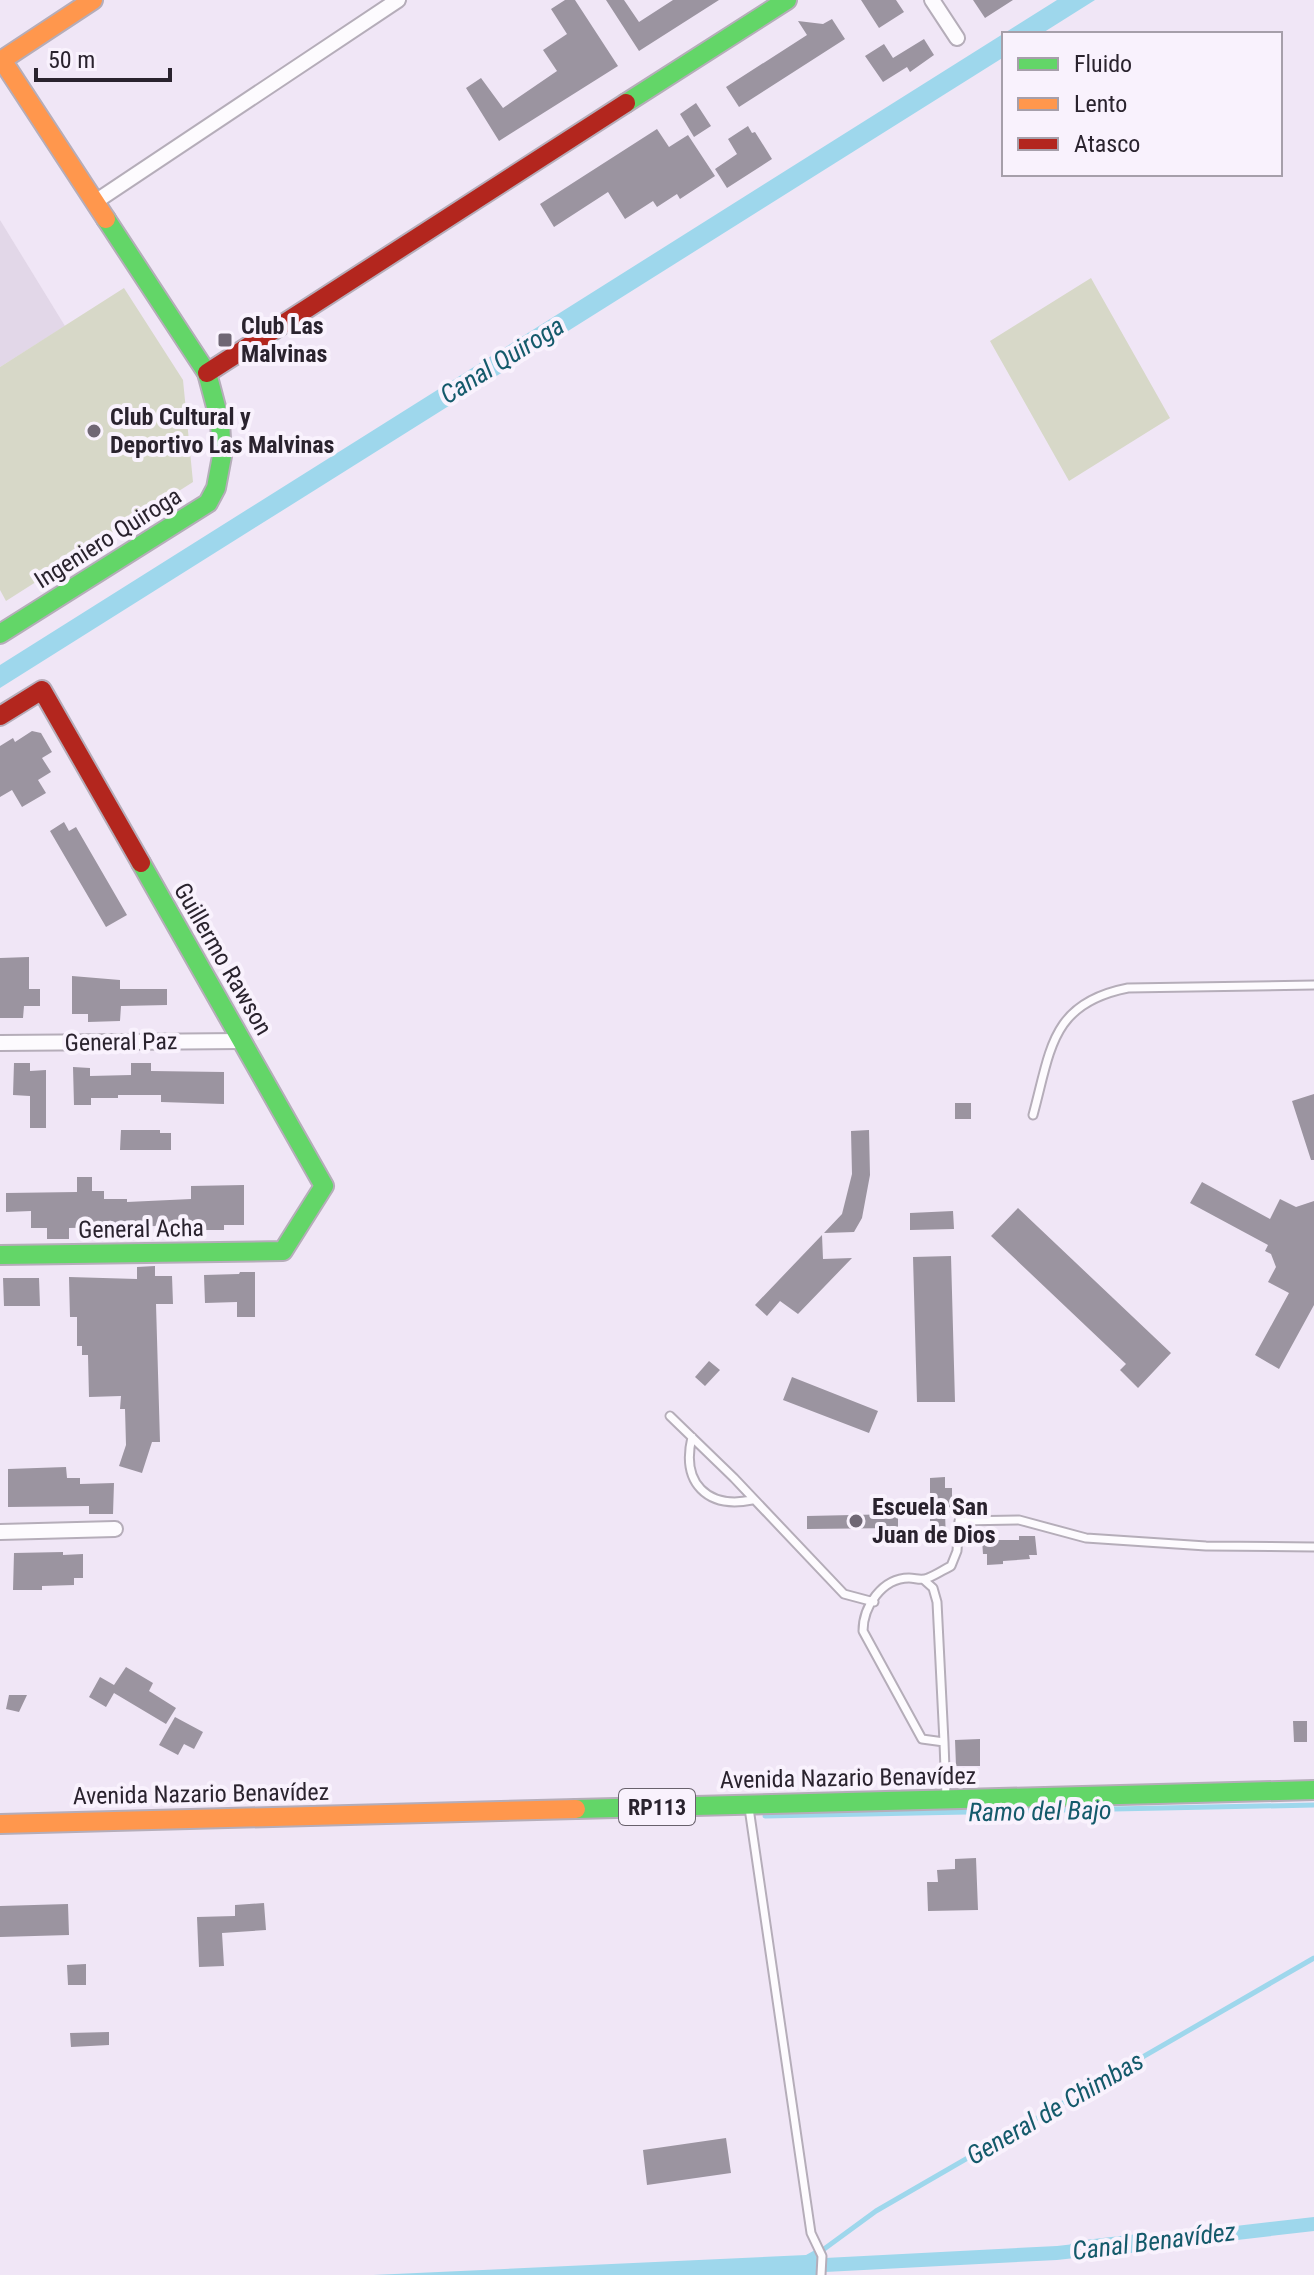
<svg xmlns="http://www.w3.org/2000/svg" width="1314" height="2275" font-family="'Roboto Condensed',sans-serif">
<rect width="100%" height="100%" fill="#f0e6f6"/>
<path fill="#e2d7e8" d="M0 220 65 326 0 367Z"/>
<path fill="#d7d8c8" d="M1091 278 1170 418 1069 481 990 341Z
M124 288 183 380 193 482 6 601 0 590V367Z"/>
<path fill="#9ed7ec" d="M1057 0H1095L1041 34H1004V57L0 688V665Z
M1314 2217V2231L1116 2254 1115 2240Z
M1101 2241 1102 2255 1057 2260 825 2272V2258L1057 2246Z
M815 2250 819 2256 818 2275H373L806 2255Z"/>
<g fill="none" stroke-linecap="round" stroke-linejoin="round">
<path stroke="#9ed7ec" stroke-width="5" d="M765 1816 1314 1805
M820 2252 876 2211 1314 1958"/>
<path stroke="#9ed7ec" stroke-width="18" d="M1077 2250 1139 2243"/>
</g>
<path fill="#9b94a0" d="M565 0H575L618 66 499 141 466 88 481 78 503 108 557 71 543 50 567 34 551 9Z
M606 0H624L639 22 673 0H719L639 51Z
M861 0H896L904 12 879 28Z
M973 0H1013L985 18Z
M832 19 845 39 739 107 726 87 807 35 798 21 823 24Z
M924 39 934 55 910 72 907 67 883 82 865 56 884 44 893 58Z
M696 103 711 126 694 137 680 114Z
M748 126 752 133 755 132 772 159 727 188 715 169 737 154 728 139Z
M657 129 669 147 688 135 715 176 680 199 677 194 657 207 653 201 625 219 608 192 554 227 540 204Z
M32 731 41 733 52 752 42 758 51 772 38 780 46 793 22 807 12 790 0 797V746L13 738 15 742Z
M64 822 69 831 76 827 127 915 106 927 50 831Z
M29 957V989H40V1006H24L23 1018H0V958Z
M72 976 120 980V989H167V1005L121 1006 120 1021 88 1022V1014H72Z
M14 1063H30V1071L46 1070V1128H30V1096L13 1095Z
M131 1063H151V1071L224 1072V1104L161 1102V1095H118V1098H91V1105H74L73 1067 90 1068V1076L131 1075Z
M1314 1094V1160H1311L1292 1101Z
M955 1103H971V1119H955Z
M121 1130H160V1133H171V1150H120Z
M869 1130 870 1175 862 1218 854 1232 824 1233 842 1214 852 1174 851 1131Z
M77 1177H92V1191H104V1199H127V1202L191 1199V1186L244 1185V1225H224V1230H157V1226L69 1228V1239H47V1228H31V1211L6 1212V1193L77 1192Z
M1202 1182 1270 1219 1280 1199 1296 1207 1314 1201V1305L1279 1369 1255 1355 1289 1293 1268 1282 1276 1267 1271 1254 1265 1251 1268 1245 1190 1203Z
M1018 1208 1171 1353 1138 1388 1120 1370 1126 1364 991 1236Z
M953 1211 954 1229 910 1230V1213Z
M822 1235 823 1259 852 1258 798 1314 780 1301 767 1316 755 1305Z
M951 1256 955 1402H917L913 1257Z
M155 1266V1276H172L173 1304H156L160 1442H152L142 1473 119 1466 126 1445 125 1409H120L121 1396 89 1397 88 1355H82V1346H77V1317H70L69 1277 137 1279V1267Z
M240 1272H255V1317H237V1302L205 1303 204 1275 239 1274Z
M3 1278H39L40 1306H4Z
M709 1361 720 1370 705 1386 695 1377Z
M792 1377 878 1411 869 1433 783 1400Z
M66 1467 67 1478H80V1484L114 1483 113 1514H89V1506L8 1507V1469Z
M945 1477V1488H952V1496L960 1495V1513H945L946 1540 930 1541V1478Z
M898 1514V1528L807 1529V1516Z
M1019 1536H1035L1037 1555H1029L1030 1559 1003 1561V1564L987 1565V1554H983L982 1540H1019Z
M63 1552V1555L83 1554V1578H74V1585L42 1586V1590H13L14 1553Z
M126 1667 153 1683 149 1691 176 1708 166 1724 114 1693 106 1707 89 1697 100 1677 114 1685Z
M9 1695H27L19 1712 6 1709Z
M175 1717 203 1732 194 1749 184 1744 178 1755 159 1745Z
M1293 1721H1307V1742H1294Z
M980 1739V1766H956L955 1740Z
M976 1858 978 1910 928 1911 927 1882H938L937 1870 955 1869V1859Z
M264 1903 266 1930 222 1933 224 1966 199 1967 197 1917 235 1916V1905Z
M68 1904 69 1935 0 1937V1906Z
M86 1964V1985H68L67 1965Z
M109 2032V2045L71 2047 70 2033Z
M726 2138 731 2173 647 2185 643 2150Z"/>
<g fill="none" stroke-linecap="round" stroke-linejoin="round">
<defs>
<path id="lane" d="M1033 1115C1051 1049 1051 1003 1128 988L1314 985
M670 1416 734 1478 844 1594 874 1602
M692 1437C681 1483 707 1509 752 1500
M924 1580 933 1588 937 1602 944 1742 922 1739 863 1631C863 1607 882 1578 909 1578 916 1578 921 1581 928 1578 936 1575 943 1570 951 1566L957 1551 959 1521 1019 1520 1086 1538 1206 1546 1314 1547
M944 1742 946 1797
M749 1808 811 2233 822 2256 821 2275"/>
<path id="street" d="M932 0 957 38
M95 202 398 0
M0 1043 242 1041
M0 1532 115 1529"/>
<path id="fast" d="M626 103 787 0
M0 634 208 503 216 488 222 456 220 422 207 373 106 219
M0 1255 283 1251 324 1186 141 863
M576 1809 1314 1790"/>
<path id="slow" d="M93 0 2 60 106 219
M0 1824 576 1809"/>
<path id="jam" d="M207 373 626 103
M0 716 42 690 141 863"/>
</defs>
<use href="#lane" stroke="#b5adb9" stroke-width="11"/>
<use href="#street" stroke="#b5adb9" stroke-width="18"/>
<use href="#fast" stroke="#b5adb9" stroke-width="22"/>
<use href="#slow" stroke="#b5adb9" stroke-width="22"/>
<use href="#jam" stroke="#b5adb9" stroke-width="22"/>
<use href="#lane" stroke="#fdfbfe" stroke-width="7"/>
<use href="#street" stroke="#fdfbfe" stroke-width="14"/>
<use href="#fast" stroke="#63d668" stroke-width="18"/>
<use href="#slow" stroke="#ff974d" stroke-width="18"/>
<use href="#jam" stroke="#b3261e" stroke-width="18"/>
</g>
<g fill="#6f6774" stroke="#f9f2fd" stroke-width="3">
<rect x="217" y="332" width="16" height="16" rx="4"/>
<circle cx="94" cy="431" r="8"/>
<circle cx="856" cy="1521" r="8"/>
</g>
<g text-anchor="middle" stroke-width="8" stroke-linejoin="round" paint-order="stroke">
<rect fill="#f9f2fd" stroke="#68616c" stroke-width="2" x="619" y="1789" width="76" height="36" rx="6"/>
<g font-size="22" font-weight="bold" fill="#2a232e">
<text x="657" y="1815">RP113</text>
</g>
<g font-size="24" font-weight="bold" fill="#2a232e" stroke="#f9f2fd" text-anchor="start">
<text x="241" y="334">Club Las<tspan x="241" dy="28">Malvinas</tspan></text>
<text x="110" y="425">Club Cultural y<tspan x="110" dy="28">Deportivo Las Malvinas</tspan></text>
<text x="872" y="1515">Escuela San<tspan x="872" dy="28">Juan de Dios</tspan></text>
</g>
<g font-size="24" fill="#2a232e" stroke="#f9f2fd">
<text transform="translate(108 538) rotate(-32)" y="8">Ingeniero Quiroga</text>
<text transform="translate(223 959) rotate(60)" y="8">Guillermo Rawson</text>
<text transform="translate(121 1042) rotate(-1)" y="8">General Paz</text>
<text transform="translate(141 1229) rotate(-1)" y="8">General Acha</text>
<text transform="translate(848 1778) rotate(-1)" y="8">Avenida Nazario Benavídez</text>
<text transform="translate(201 1794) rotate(-1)" y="8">Avenida Nazario Benavídez</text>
</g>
<g font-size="26" font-style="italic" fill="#145a6b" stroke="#f9f2fd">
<text transform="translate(502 360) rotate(-32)" y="9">Canal Quiroga</text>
<text transform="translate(1040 1811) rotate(-1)" y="9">Ramo del Bajo</text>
<text transform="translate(1055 2108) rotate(-30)" y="9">General de Chimbas</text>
<text transform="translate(1154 2241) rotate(-7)" y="9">Canal Benavídez</text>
</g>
</g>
<rect x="1002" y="32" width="280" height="144" fill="#f9f2fd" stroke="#a69faa" stroke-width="2"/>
<rect x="1018" y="58" width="40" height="12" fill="#63d668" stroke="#a69faa" stroke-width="2"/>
<text x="1074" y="72" font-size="24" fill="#2a232e">Fluido</text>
<rect x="1018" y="98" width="40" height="12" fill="#ff974d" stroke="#a69faa" stroke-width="2"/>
<text x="1074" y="112" font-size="24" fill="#2a232e">Lento</text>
<rect x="1018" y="138" width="40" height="12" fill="#b3261e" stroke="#a69faa" stroke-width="2"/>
<text x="1074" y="152" font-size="24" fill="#2a232e">Atasco</text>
<path d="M36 68v12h134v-12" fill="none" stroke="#2a232e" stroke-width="4"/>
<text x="48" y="68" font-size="24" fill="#2a232e" stroke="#f9f2fd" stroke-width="6" paint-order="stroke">50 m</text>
</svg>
